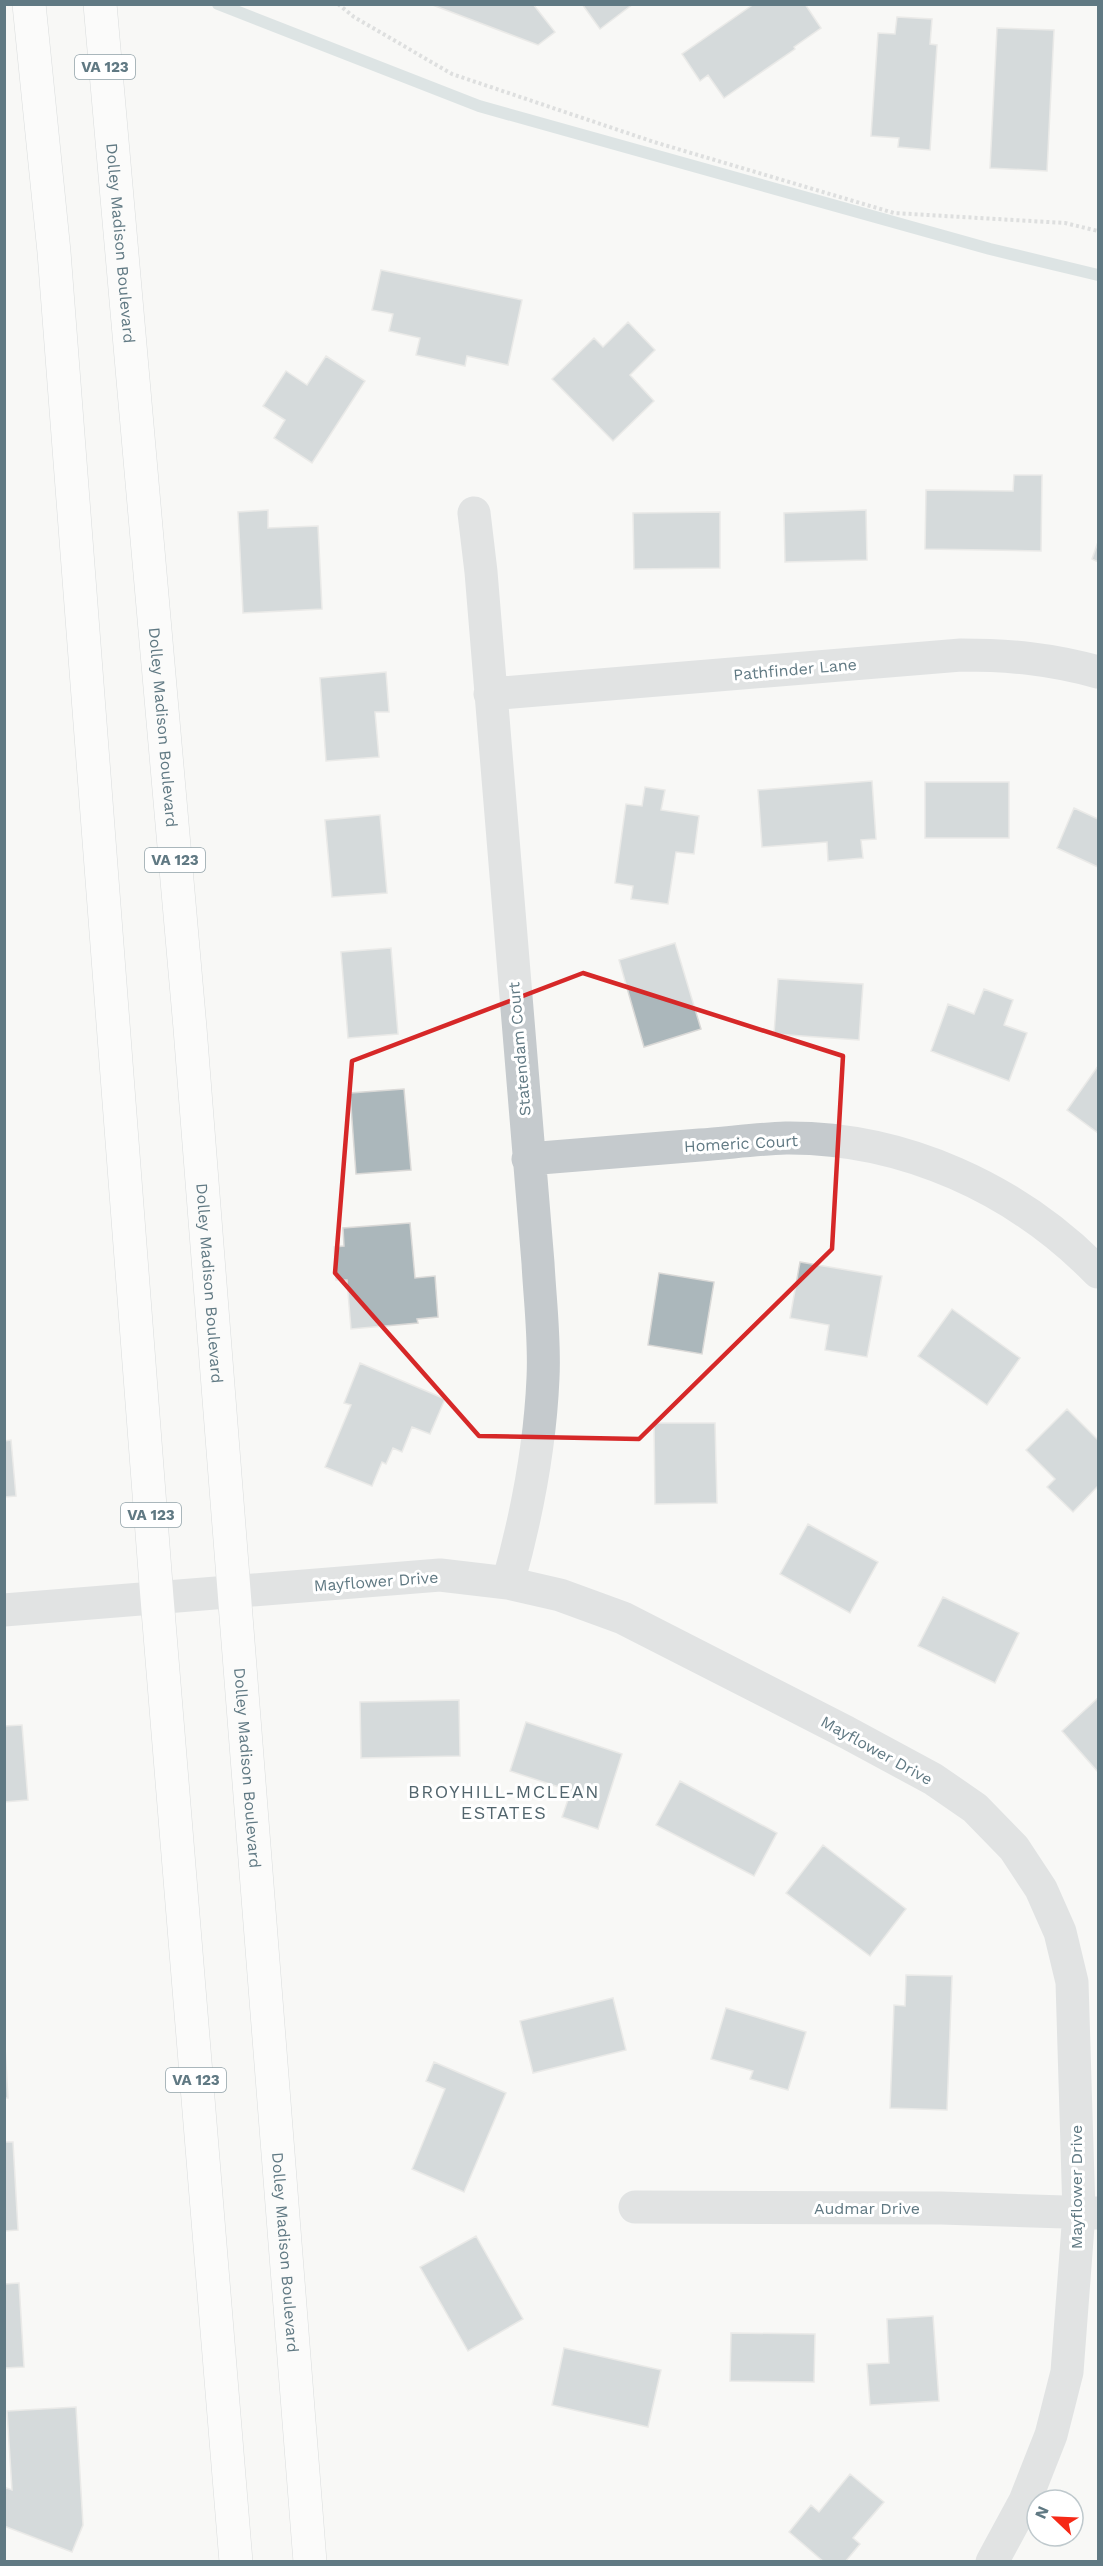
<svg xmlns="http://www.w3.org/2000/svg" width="1103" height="2566" font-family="'Work Sans',sans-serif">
<rect width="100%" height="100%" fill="#f8f8f5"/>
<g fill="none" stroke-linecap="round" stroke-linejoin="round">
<path stroke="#bdcccf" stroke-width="12" d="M218 4 479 106 990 249 1098 275"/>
</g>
<path fill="#abb7bb" stroke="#dad9d7" stroke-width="1.5" d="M430 4H533L555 32 538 45Z
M582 4H633L600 29Z
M754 4H805L821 28 794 47 795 49 724 98 708 75 700 81 682 54Z
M897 17 932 19 930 44 937 45 930 150 898 147 899 138 871 136 878 33 895 34Z
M997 28 1054 30 1047 171 990 168Z
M381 270 522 300 508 365 467 356 465 366 416 355 420 338 389 331 393 314 372 310Z
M628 322 655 350 630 375 654 401 613 441 552 379 594 338 603 347Z
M326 356 365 381 312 463 274 438 285 420 263 406 286 371 307 385Z
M1014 475H1042L1041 551 925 549 926 490 1013 491Z
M268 510V528L318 526 322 609 243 613 238 512Z
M866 510 867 560 785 562 784 513Z
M720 512V568L634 569 633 513Z
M1098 542V562L1092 559Z
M386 672 389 712H375L379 757 326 761 320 678Z
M872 781 876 839 861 840 863 858 828 861 827 842 762 847 758 790Z
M925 782H1009V838H925Z
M645 787 665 790 661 810 699 816 694 854 676 852 668 904 631 899 633 886 615 883 626 804 642 806Z
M1074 808 1098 819V867L1057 848Z
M380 815 387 893 332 897 325 820Z
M675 943 701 1029 644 1047 619 960Z
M391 948 398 1034 348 1038 341 952Z
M778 979 863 984 859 1040 774 1034Z
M984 989 1013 1000 1004 1025 1027 1033 1009 1081 931 1051 948 1004 974 1014Z
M1098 1066V1133L1067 1110Z
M404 1089 411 1170 356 1174 350 1093Z
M410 1223 415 1278 435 1276 438 1317 417 1319 418 1323 351 1329 347 1280H336L334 1247 344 1246 343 1228Z
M800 1262 882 1276 867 1357 825 1350 829 1325 790 1318Z
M659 1273 714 1282 702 1354 648 1345Z
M952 1309 1020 1358 987 1405 918 1356Z
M360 1363 445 1399 430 1434 412 1427 402 1452 393 1448 386 1464 382 1462 372 1486 325 1467 351 1405 344 1403Z
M1067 1409 1098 1440V1486L1073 1512 1047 1487 1055 1479 1026 1450Z
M654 1423H715L717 1503 655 1504Z
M11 1440 16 1496 4 1497V1441Z
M808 1524 878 1562 850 1613 780 1574Z
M943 1597 1019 1633 995 1683 918 1646Z
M1098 1698V1772L1062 1731Z
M459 1700 460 1756 361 1758 360 1702Z
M526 1722 622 1754 598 1829 562 1817 571 1791 510 1771Z
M22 1725 28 1800 4 1802V1726Z
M680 1781 777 1833 754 1876 656 1825Z
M823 1845 906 1909 870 1956 786 1893Z
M906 1975 952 1976 947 2110 890 2108 894 2005 905 2006Z
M613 1998 626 2050 533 2073 520 2021Z
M726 2008 806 2032 788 2090 750 2079 753 2071 711 2059Z
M4 2030 8 2098H4Z
M434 2062 506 2093 464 2192 412 2169 445 2089 426 2081Z
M4 2142H13L18 2230 4 2231Z
M476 2236 523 2319 468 2351 420 2267Z
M19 2283 24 2367 4 2368V2284Z
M933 2316 939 2401 870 2405 867 2364 889 2363 887 2319Z
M731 2333 815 2334 814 2382 730 2381Z
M564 2348 661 2370 648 2427 552 2405Z
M76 2407 83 2525 72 2552 4 2526V2487L12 2490 7 2411Z
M850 2474 884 2502 853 2538 860 2544 845 2562H824L789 2532 811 2505 819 2512Z"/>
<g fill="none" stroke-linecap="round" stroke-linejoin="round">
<defs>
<g id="major">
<path d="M29 4 54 252 157 1598 236 2562"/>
<path id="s1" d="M100 4 190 1028 310 2562"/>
</g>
</defs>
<use href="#major" stroke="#b5bcbf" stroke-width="34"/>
<path stroke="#bec2c3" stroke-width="4" stroke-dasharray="3 3" stroke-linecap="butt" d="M338 4 354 17 452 74 654 142 894 213 1065 223 1098 231"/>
<path stroke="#c5cacd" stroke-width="33" d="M474 513 481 572 538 1263C540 1301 545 1340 543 1378 540 1448 527 1515 508 1583
M490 694 961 655C1010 655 1051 659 1098 672
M528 1159C585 1154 643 1150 700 1145 728 1143 757 1139 786 1138 904 1137 1017 1189 1098 1272
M4 1610 440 1575 508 1583 560 1595 623 1618 846 1732 933 1779 975 1808 1014 1848 1041 1889 1060 1932 1072 1982 1079 2213 1067 2372 1051 2435 1025 2501 992 2562
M635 2207 941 2208 1098 2213"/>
<use href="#major" stroke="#fff" stroke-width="33"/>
</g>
<path d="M0 0H1103V2566H0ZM583 973 843 1056 832 1249 639 1439 479 1436 335 1273 352 1061Z" fill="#f8f8f5" fill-opacity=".55" fill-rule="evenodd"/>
<path fill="none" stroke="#d62828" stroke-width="4.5" stroke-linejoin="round" d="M583 973 843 1056 832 1249 639 1439 479 1436 335 1273 352 1061Z"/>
<g text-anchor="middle" stroke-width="6" stroke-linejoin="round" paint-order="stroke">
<g fill="#fff" stroke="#90a1a8" stroke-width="1.5">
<rect x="75" y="55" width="60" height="24" rx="4.5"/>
<rect x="145" y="848" width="60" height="24" rx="4.5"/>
<rect x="121" y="1503" width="60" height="24" rx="4.5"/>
<rect x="166" y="2068" width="60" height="24" rx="4.5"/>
</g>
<g font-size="15" font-weight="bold" fill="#607983">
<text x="105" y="72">VA 123</text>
<text x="175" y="865">VA 123</text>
<text x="151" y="1520">VA 123</text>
<text x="196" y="2085">VA 123</text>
</g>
<g font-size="16" fill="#607983" stroke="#fff">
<text dy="6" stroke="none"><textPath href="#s1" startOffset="240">Dolley Madison Boulevard</textPath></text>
<text transform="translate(795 669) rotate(-5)" y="6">Pathfinder Lane</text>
<text dy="6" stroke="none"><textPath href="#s1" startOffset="726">Dolley Madison Boulevard</textPath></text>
<text transform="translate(519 1049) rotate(-95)" y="6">Statendam Court</text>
<text transform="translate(741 1143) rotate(-3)" y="6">Homeric Court</text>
<text dy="6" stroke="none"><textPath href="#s1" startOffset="1284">Dolley Madison Boulevard</textPath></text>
<text transform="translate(376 1581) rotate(-4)" y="6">Mayflower Drive</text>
<text transform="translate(877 1750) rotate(29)" y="6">Mayflower Drive</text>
<text dy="6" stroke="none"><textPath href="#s1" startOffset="1770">Dolley Madison Boulevard</textPath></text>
<text transform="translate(1076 2187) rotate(-90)" y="6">Mayflower Drive</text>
<text x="867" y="2214">Audmar Drive</text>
<text dy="6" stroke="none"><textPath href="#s1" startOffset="2256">Dolley Madison Boulevard</textPath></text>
</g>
<g font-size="18" letter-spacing="1.5" fill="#52656d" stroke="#fff">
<text x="504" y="1798">BROYHILL-MCLEAN<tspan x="504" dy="21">ESTATES</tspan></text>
</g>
</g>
<rect width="1103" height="2566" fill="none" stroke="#607983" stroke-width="12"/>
<g transform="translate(1055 2518) rotate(293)"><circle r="28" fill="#ffffff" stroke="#bfc9cd" stroke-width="1.5"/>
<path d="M0-4.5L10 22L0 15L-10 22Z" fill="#f62917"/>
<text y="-9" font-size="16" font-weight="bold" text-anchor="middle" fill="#607983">N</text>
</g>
</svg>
